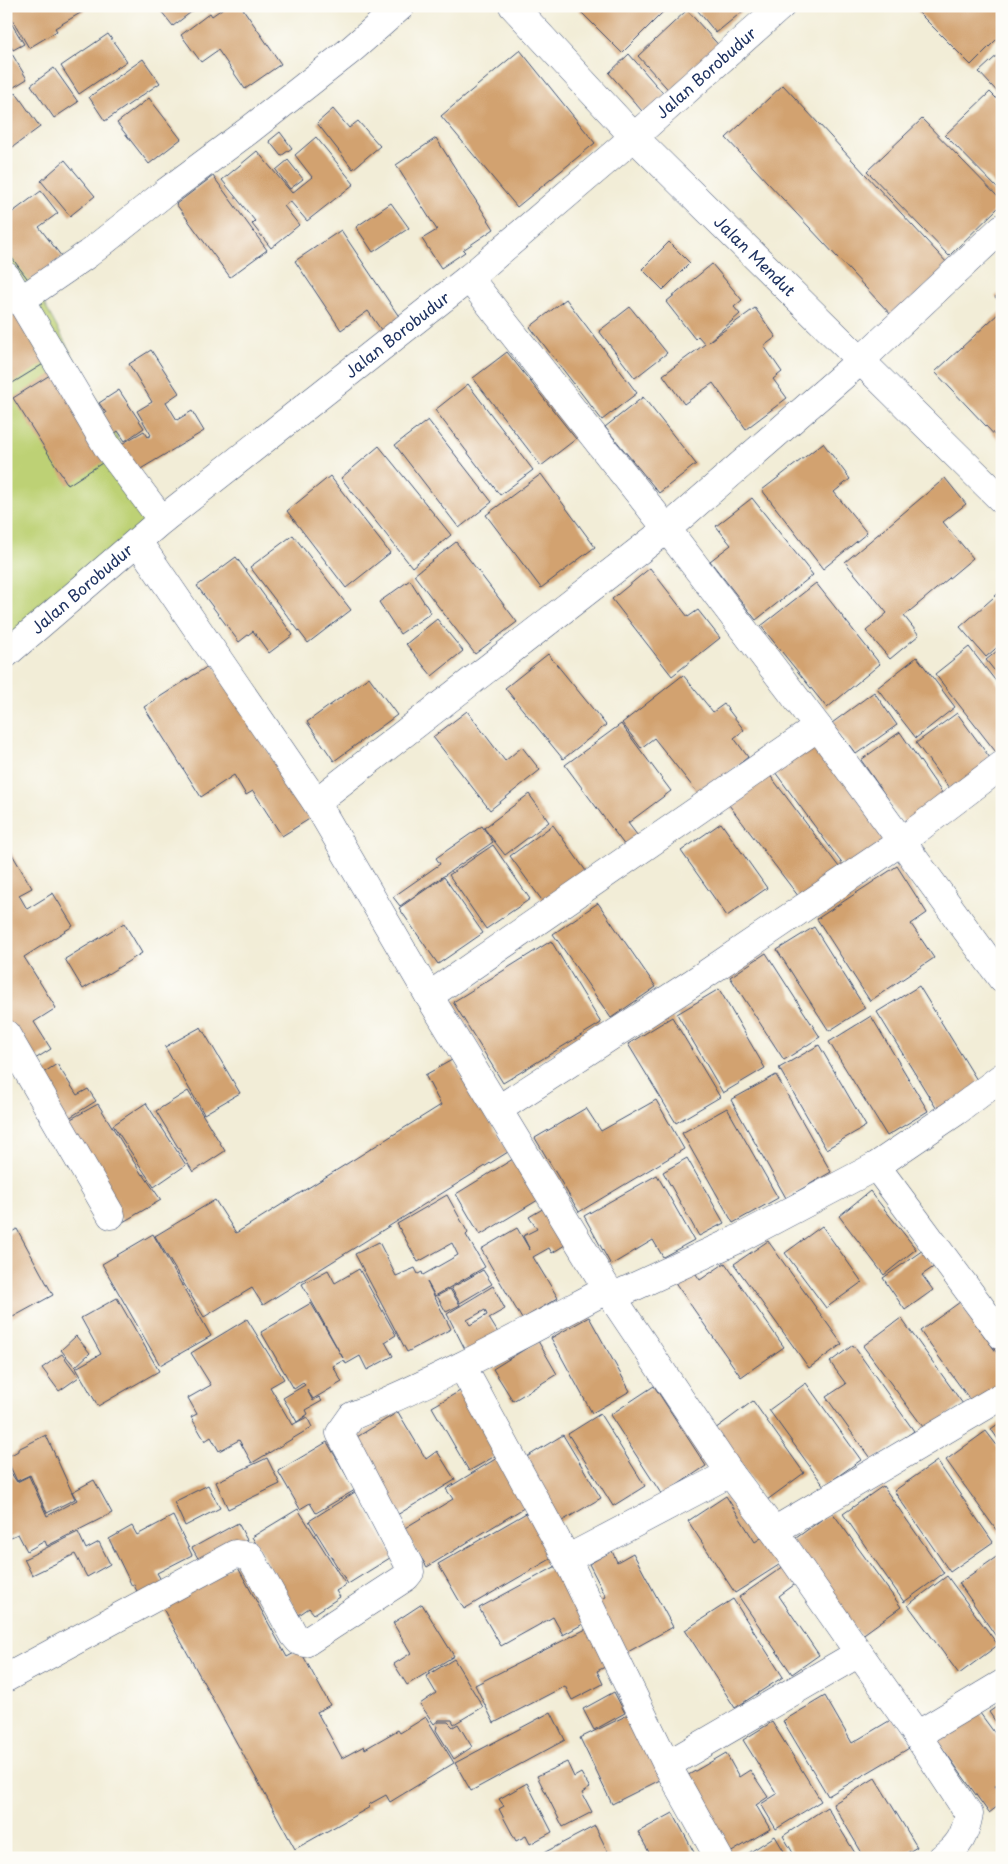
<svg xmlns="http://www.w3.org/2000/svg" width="1008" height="1864" font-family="'Playpen Sans',sans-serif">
<rect width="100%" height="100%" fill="#fdfcf7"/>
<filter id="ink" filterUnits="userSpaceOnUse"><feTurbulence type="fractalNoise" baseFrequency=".02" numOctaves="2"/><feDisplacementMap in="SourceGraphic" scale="10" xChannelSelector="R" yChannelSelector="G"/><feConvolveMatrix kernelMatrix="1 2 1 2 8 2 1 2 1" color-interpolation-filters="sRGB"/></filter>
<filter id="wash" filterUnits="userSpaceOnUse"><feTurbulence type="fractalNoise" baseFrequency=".0096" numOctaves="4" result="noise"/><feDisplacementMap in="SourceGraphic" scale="20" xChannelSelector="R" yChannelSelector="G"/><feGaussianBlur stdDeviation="1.12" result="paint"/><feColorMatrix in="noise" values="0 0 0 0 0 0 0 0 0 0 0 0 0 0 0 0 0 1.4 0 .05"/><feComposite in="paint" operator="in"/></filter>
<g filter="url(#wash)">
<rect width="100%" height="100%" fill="#f2edd7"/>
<path fill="#bdd174" stroke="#6c8069" d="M6 234 162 520 6 649Z"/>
<g id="blocks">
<path fill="#d2a26f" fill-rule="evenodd" d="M6 6H86L87 9 55 28 57 31 29 48 6 9Z
M157 6H199L173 26Z
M226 6H241L281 64 245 89 218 50 201 62 181 35 210 13 212 16Z
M360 6H384L372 18Z
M575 6H669L622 53Z
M694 6H749L716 33Z
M912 6H1002V34L971 65Z
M687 10 723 50 674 96 638 56Z
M8 18 24 44 13 50 6 38V19Z
M108 34 127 61 79 94 61 66Z
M520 50 595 143 517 207 441 116Z
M1002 51V97L979 72Z
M12 54 27 79 6 92V57Z
M629 54 669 100 648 118 609 73Z
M143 59 160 83 105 121 89 97Z
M54 68 78 102 54 118 31 85Z
M783 85 949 265 893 317 726 138Z
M990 92 1002 104V193L945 135Z
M16 93 40 127 6 152V100Z
M149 98 181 139 149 164 117 123Z
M333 109 349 128 358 121 380 146 353 169 317 123Z
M922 119 1002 201V204L949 256 867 171Z
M280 132 292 148 281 156 269 141Z
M316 137 354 184 307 221 290 201 284 206 299 225 271 248 252 224 255 221 222 180 257 151 292 193 312 177 295 155Z
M436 138 494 229 463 250 465 252 441 268 422 239 437 230 396 165Z
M65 160 95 196 70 216 41 181Z
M288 160 303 179 290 189 276 170Z
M213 176 267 250 230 277 176 204Z
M41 191 58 213 39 227 62 257 30 282 6 250V217Z
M391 203 409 228 373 252 356 227Z
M341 230 404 324 386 337 368 311 341 330 295 261Z
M669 242 690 263 663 290 642 269Z
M712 264 742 300 734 307 740 314 708 342 755 308 776 337 764 346 782 372 773 379 787 398 746 429 713 383 684 404 663 375 705 344 698 336 695 339 666 302Z
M1002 291V303L995 297Z
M6 299 45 363 6 387Z
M566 299 637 393 602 420 530 327Z
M630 307 667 353 635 378 599 331Z
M1000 312 1002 313V443L935 372Z
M151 350 179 393 166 402 177 420 192 411 204 431 134 473 118 446 144 431 148 437 151 435 137 411 152 402 129 364Z
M507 352 576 439 541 466 473 378Z
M58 370 113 456 68 485 13 398Z
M468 384 533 470 500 495 435 410Z
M119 390 144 428 125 441 118 431 113 435 100 418 106 413 99 403Z
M643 397 696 464 659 493 605 427Z
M428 420 492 502 459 528 395 445Z
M823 443 850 479 834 492 867 533 823 569 762 490Z
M379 446 451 535 412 567 341 478Z
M541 474 595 547 541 588 486 515Z
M330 476 390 553 346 588 287 511Z
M945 478 966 504 943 522 973 558 904 616 919 635 890 659 866 631 887 613 845 562Z
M752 498 813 575 756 620 710 561 731 545 716 526Z
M293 535 351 610 308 643 250 567Z
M456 542 517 622 475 654 414 575Z
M236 557 293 635 269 653 253 631 239 642 197 586Z
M650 568 688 617 698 610 720 638 672 676 612 599Z
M410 580 431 613 400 634 379 602Z
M816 583 880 664 827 708 761 626Z
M1002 590V643L986 657 960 627Z
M437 619 463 651 432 676 406 644Z
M969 647 1002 689V754L999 756 935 674Z
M1002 647V680L986 660Z
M548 654 606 725 563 759 505 688Z
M917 657 955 707 916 738 877 688Z
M213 663 311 818 282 836 253 791 246 795 234 775 201 797 144 707Z
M683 675 713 712 724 704 744 730 734 738 748 757 700 796 654 738 641 748 622 723Z
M369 677 397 715 334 761 307 722Z
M874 692 897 725 856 754 832 723Z
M467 711 505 761 522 747 540 770 490 810 433 737Z
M957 713 993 762 952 792 916 743Z
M621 724 671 791 628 823 644 844 631 854 565 765Z
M900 732 945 797 906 825 861 760Z
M816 741 888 839 846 869 775 772Z
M769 774 842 871 802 901 729 805Z
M529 794 549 822 505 855 484 828Z
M721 823 767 888 727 916 681 851Z
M553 825 591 878 549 910 510 856Z
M482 826 493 842 400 906 393 897 440 864 436 858Z
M6 844 32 888 19 895 27 909 53 893 73 926 24 957 56 1008 34 1022 51 1049 27 1064 6 1029Z
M493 845 530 899 486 929 449 875Z
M897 866 927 913 911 924 934 958 870 1001 817 919Z
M444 877 483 933 438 964 399 908Z
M598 903 656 987 611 1018 553 934Z
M124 923 142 953 83 989 65 959Z
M814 927 865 1008 829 1031 777 950Z
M551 941 601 1023 503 1083 453 1002Z
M766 953 820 1037 784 1060 730 977Z
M919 986 980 1085 938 1111 877 1012Z
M719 989 765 1068 723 1093 677 1014Z
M871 1016 928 1111 887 1136 829 1042Z
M672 1017 720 1097 676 1123 628 1044Z
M201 1027 240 1093 204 1114 165 1047Z
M819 1045 866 1126 826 1149 779 1068Z
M452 1060 508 1152 263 1305 252 1288 204 1317 155 1236 215 1200 236 1233 441 1105 425 1075Z
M57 1064 77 1095 88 1089 96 1101 61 1123 32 1080Z
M776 1075 831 1172 786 1198 731 1100Z
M188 1091 225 1151 193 1172 156 1111Z
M656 1100 684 1149 579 1212 535 1138 586 1108 601 1131Z
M146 1103 186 1165 154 1187 113 1125Z
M98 1104 142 1175 143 1174 161 1200 123 1222 60 1125Z
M727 1108 778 1198 733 1223 682 1133Z
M687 1158 724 1223 699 1236 663 1172Z
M513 1159 538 1200 480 1235 456 1194Z
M657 1175 694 1240 663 1257 653 1240 611 1265 584 1216Z
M870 1191 916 1249 884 1275 839 1216Z
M447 1195 468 1233 466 1235 485 1267 435 1296 427 1282 451 1329 407 1352 355 1254 379 1242 396 1276 415 1268 418 1274 422 1272 423 1275 458 1255 452 1243 418 1262 397 1224Z
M551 1204 573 1240 552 1253 549 1248 533 1257 558 1298 522 1319 481 1249 517 1228 530 1250 523 1236 537 1229 529 1217Z
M822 1226 862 1282 826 1308 785 1253Z
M17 1229 53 1295 13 1317 6 1305V1235Z
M153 1234 211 1336 160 1365 102 1264Z
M768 1241 842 1344 809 1368 734 1264Z
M923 1250 935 1266 922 1275 933 1290 905 1310 883 1278Z
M725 1263 784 1347 741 1377 674 1281 692 1268 700 1280Z
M359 1269 396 1335 385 1342 393 1356 367 1370 360 1356 346 1364 344 1360 333 1366 342 1382 313 1399 307 1390 313 1401 319 1397 322 1401 306 1410 308 1414 297 1422 283 1398 305 1385 303 1383 294 1389 261 1332 311 1303 343 1358 302 1284 328 1270 335 1283Z
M483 1270 492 1284 460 1303 451 1288Z
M493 1286 505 1309 489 1318 500 1336 468 1355 447 1314ZM485 1310 487 1315 470 1325 467 1320Z
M450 1289 460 1305 446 1312 437 1296Z
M117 1298 159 1371 98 1406 76 1368 101 1354 81 1318Z
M960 1302 1002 1360V1389L976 1408 920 1331Z
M6 1307 12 1317 6 1321Z
M589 1317 630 1391 592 1413 551 1338Z
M901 1318 963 1404 926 1431 863 1346Z
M247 1319 284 1379 270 1387 292 1425 307 1417 312 1427 252 1463 239 1440 219 1451 211 1437 205 1441 191 1417 197 1414 188 1398 211 1385 191 1353Z
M76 1336 90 1353 75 1367 61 1350Z
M538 1341 557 1374 513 1401 493 1369Z
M853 1345 914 1431 872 1461 826 1397 846 1384 830 1362Z
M62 1354 79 1377 59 1391 42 1368Z
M806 1383 861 1460 824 1486 769 1410Z
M654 1386 706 1466 662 1495 610 1415Z
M467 1387 504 1451 469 1471 432 1407Z
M753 1401 804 1473 767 1500 715 1429Z
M398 1412 426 1459 437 1451 455 1480 392 1518 352 1440Z
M600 1414 645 1486 613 1506 568 1434Z
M1002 1421V1445L991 1429Z
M986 1431 1002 1452V1538L946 1460Z
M46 1435 75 1499 47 1513 30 1475 17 1481 6 1458 18 1451V1449Z
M563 1435 601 1498 557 1524 520 1461Z
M327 1442 355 1490 316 1513 310 1503 300 1509 278 1471Z
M502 1455 532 1503 427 1567 403 1529 453 1499 446 1489Z
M267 1458 280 1484 228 1509 216 1482Z
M937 1461 993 1542 950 1572 894 1491Z
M6 1466 17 1482 29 1476 47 1516 77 1500 72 1492 94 1480 112 1513 47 1546 45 1541 27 1551 18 1534 6 1539Z
M208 1485 220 1508 185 1526 174 1502Z
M883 1486 944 1573 904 1602 843 1514Z
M355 1492 393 1556 348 1584 309 1521Z
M726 1496 755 1542 767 1534 785 1561 735 1593 688 1521Z
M535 1508 561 1553 464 1609 438 1564Z
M298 1509 346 1585 336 1591 340 1597 314 1614 309 1608 299 1615 252 1537Z
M832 1512 901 1607 861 1636 792 1541Z
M173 1516 192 1555 157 1573 164 1585 140 1598 134 1585 132 1586 109 1539 132 1526 137 1535Z
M238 1523 247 1540 202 1565 192 1548Z
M78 1532 86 1549 99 1542 110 1564 87 1577 75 1554 32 1575 24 1559Z
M612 1551 617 1562 633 1553 673 1627 624 1654 596 1602 606 1597 589 1564Z
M1002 1553V1645L959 1583Z
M562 1563 592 1619 563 1635 553 1617 501 1646 479 1608Z
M236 1564 287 1657 300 1650 330 1705 317 1712 342 1758 364 1746 365 1749 398 1730 400 1733 426 1717 454 1763 390 1802 386 1795 368 1805 370 1807 295 1849 161 1605Z
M787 1564 798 1582 779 1596 819 1655 792 1674 739 1597Z
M947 1576 998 1645 959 1674 908 1605Z
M733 1599 783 1677 735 1708 685 1630Z
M422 1604 454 1656 407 1685 394 1664 411 1653 393 1623Z
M594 1625 613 1663 597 1671 603 1684 572 1700 565 1686 494 1723 475 1685Z
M454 1659 483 1707 454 1724 452 1720H439L434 1724 420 1704 436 1693 426 1676Z
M614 1692 625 1713 594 1730 583 1709Z
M825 1696 852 1743 894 1718 911 1747 828 1796 783 1721Z
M1002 1703V1731L989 1712Z
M977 1709 1002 1743V1782L995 1786 1002 1795V1803L989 1813 936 1739Z
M551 1712 565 1740 471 1791 455 1763Z
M634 1712 666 1777 612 1804 580 1738Z
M438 1722H448L453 1727 458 1724 472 1747 454 1759 436 1730Z
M772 1722 821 1801 776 1829 761 1804 777 1794 743 1740Z
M726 1753 739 1777 750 1770 768 1797 756 1805 770 1829 730 1853 685 1777Z
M567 1762 574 1777 581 1773 590 1788 582 1793 592 1812 563 1827 537 1776Z
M875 1778 917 1847 899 1858H865L833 1804Z
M527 1783 552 1832 530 1844 526 1836 516 1841 499 1809 504 1806 499 1799Z
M827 1807 858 1858H796L783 1836Z
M673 1813 697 1858H652L638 1832Z
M595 1826 611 1858H534Z
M775 1836 788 1858H741Z"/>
</g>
</g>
<g filter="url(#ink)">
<use href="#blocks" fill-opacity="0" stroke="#3b4c70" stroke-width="1"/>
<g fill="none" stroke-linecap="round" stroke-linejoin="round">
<defs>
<g id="street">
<path id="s1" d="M513 6 634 137 1002 500"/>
<path d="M6 276 108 448 162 520"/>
<path d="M469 278 667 529 818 727 1002 979"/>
<path d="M21 300 88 254 166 192 248 131 352 49 401 6"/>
<path d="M138 542 316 802 429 996 612 1297 730 1473 774 1531 859 1653"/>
<path id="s2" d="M6 654 162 520 469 278 634 137 781 6"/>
<path d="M316 802 667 529 860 361 1002 228"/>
<path d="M429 996 818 727"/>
<path d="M6 1034 111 1215"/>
<path d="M499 1109 694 982 902 841 1002 765"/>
<path d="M876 1166 1002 1336"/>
<path d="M612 1297 736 1240 876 1166 957 1111 1002 1077"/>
<path d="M462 1366 567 1559 667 1765 719 1858"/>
<path d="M774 1531 1002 1396"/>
<path d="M567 1559 730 1473"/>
<path d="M6 1678 235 1554 250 1556 294 1635 299 1641 305 1643 406 1577 410 1572 409 1565 340 1433 352 1416C440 1380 523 1334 608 1289"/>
<path d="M917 1735 1002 1684"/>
<path d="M667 1765 859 1653 917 1735 969 1814C965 1834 960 1846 942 1858"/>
</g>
</defs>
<use href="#street" stroke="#3b4c70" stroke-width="29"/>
<use href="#street" stroke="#fff" stroke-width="28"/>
</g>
</g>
<g text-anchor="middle" stroke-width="4.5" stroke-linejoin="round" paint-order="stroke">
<g font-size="16" fill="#1b2f5e" stroke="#fdfcf7">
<text dy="6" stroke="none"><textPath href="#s2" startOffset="910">Jalan Borobudur</textPath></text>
<text dy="6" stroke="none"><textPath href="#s1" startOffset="348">Jalan Mendut</textPath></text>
<text dy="6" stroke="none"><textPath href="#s2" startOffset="505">Jalan Borobudur</textPath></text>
<text dy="6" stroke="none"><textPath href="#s2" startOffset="100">Jalan Borobudur</textPath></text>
</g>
</g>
<rect width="1008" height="1864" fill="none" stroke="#fdfcf7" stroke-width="25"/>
</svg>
